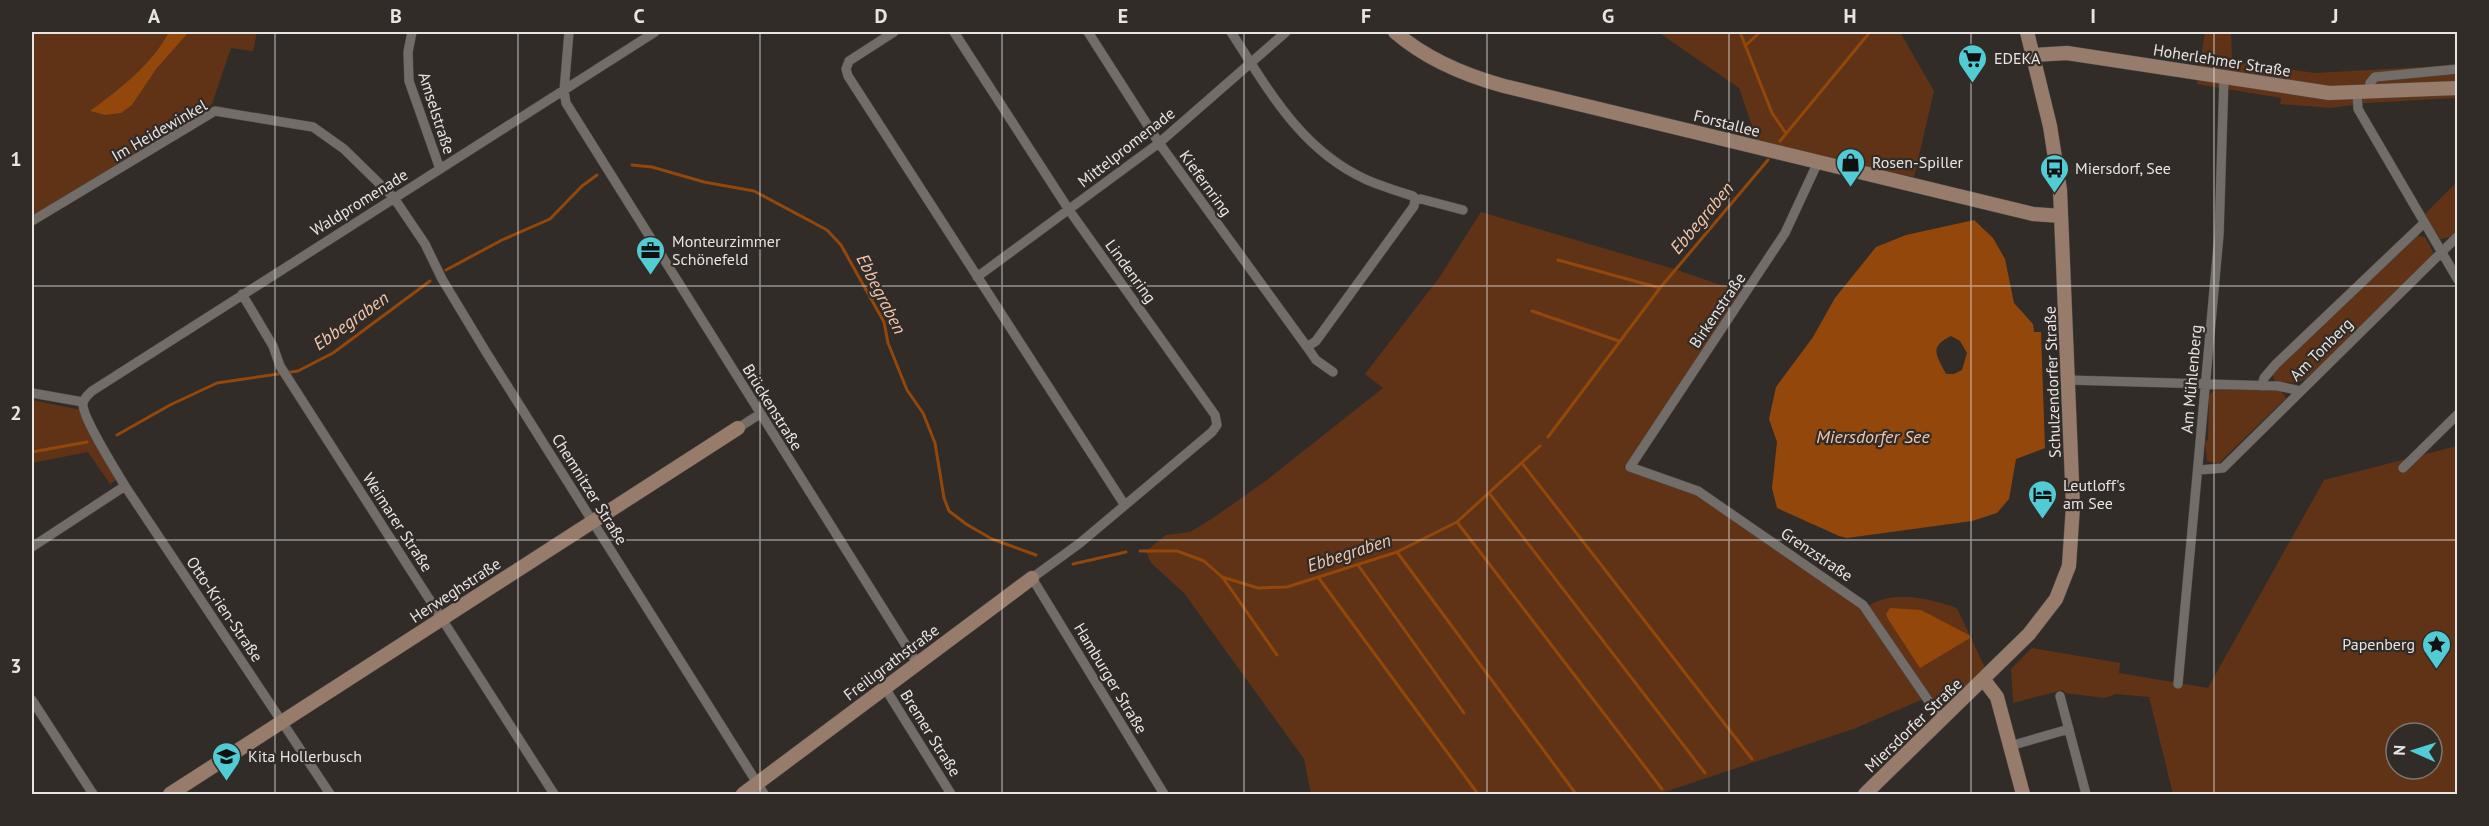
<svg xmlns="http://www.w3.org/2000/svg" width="2489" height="826" font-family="'PT Sans',sans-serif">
<rect width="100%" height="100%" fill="#312c28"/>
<path fill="#603317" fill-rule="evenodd" d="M32 32H169C150 65 121 88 91 111L105 115 132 105 157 68 189 32H257L253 51 231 48 212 104 32 219Z
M1658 32H1900L1934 91 1914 177 1758 143 1739 88Z
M2205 32H2231L2232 61 2315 73 2457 65V98L2365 103 2331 108 2280 104 2281 98 2197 84Z
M2457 182V230L2450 237 2440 239 2424 215Z
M1481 212 1674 269 1744 293 1624 467 1633 472 1696 493 1863 610C1890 588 1926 598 1957 608L1986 670 1940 706 1921 700 1856 728 1659 794H1311L1304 759 1184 593 1151 563 1146 551 1166 535 1190 532 1213 518 1267 480 1383 388 1365 374 1439 278Z
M2414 235 2425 237 2433 252 2430 259 2307 378 2297 383 2275 381 2272 374Z
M2217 389 2281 391 2286 398 2218 464 2207 461 2205 441 2208 440 2209 395Z
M32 400 81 410 117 479 110 484 88 452 32 463Z
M2457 446V794H2173L2149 697 2116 694 2105 698 2065 693 2063 690 2013 703 2011 669 2032 648 2120 663 2119 673 2208 688 2324 480ZM2396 733H2432V769H2396Z"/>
<path fill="#93470b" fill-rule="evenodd" d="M169 32H189L157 68 132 105 121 113 105 115 90 111C121 88 150 66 169 32Z
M1974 220 1993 238 2005 259 2014 303 2033 324 2034 332H2041L2045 448 2016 459 2009 499 1997 513 1972 521 1847 538 1839 536 1777 508 1772 488 1777 442 1769 419 1776 387 1813 337 1835 298 1876 247 1906 235ZM1951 336 1960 341 1967 353 1962 370 1954 374H1946C1937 356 1928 347 1951 336Z
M1890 608 1921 610 1969 635 1970 638 1920 668 1888 619 1886 614Z"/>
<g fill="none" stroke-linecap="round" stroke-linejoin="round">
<path stroke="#93470b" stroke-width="3" d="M1740 32 1772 113 1785 132
M1745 46 1760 32
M1780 141 1870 32
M632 165 652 167 704 182 754 191 827 230 841 245 884 322 888 343 907 390 923 413 935 443 944 498 949 511 966 524 992 539 1036 555
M1558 260 1660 288
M446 270 502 240 550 219 582 186 597 175
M1532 311 1619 341
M117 435 170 405 217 383 298 371 333 353 430 281
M1548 437 1660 288 1768 160
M32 452 87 442
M1522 463 1752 759
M1489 493 1705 773
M1457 522 1662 789
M1140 551H1177L1204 561 1222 577 1258 588 1287 587 1397 552 1457 522 1540 446
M1397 552 1576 794
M1073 564 1126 552
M1358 565 1464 713
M1318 577 1478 794
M1223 578 1277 655"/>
<defs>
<path id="street" d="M412 32 408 52 409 81 440 169
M569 32 564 91 566 103 917 663
M894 32 849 61 846 69 848 76 1124 504
M954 32 1069 210 1215 415 1217 425 1212 432 1080 543 1032 578 1164 794
M1088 32 1159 143 1307 347 1316 341 1414 206 1415 200 1413 196C1397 191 1380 186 1365 179 1300 149 1268 89 1231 32
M2357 93 2358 109 2458 280
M2370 93V83L2375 77 2458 69
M1818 162 1785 233 1630 467 1698 491 1863 605 1934 709 1943 718
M1415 200 1421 199 1463 210
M32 221 215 111 313 127 344 149 394 198 425 244 442 279 486 352 764 794
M977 277 1159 143 1286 32
M242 294 273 346 280 366 554 794
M1307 347 1316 360 1333 372
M2068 380 2278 386 2301 391
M2262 386 2264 378 2276 364 2423 224
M32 393 83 402
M738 428 760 414
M2403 468 2458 414
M2199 470 2223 468 2458 236
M32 547 125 486
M2178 684 2219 235 2224 77
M885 688 951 794
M2060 696 2086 794
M32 700 93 794
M2010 746 2069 729
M330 794 125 486C117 472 81 416 83 403 84 398 88 395 92 391L655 32"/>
<path id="secondary" d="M1395 32C1426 59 1464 75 1504 86L2033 214 2061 216
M2034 55 2067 53 2329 93 2458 88
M1984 680 1997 697 2023 794
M170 794 738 428
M743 794 1032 578
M1865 794 2029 634 2056 599 2069 566 2073 506 2060 190 2050 126 2027 32"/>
</defs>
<use href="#street" stroke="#4f4a47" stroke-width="10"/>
<use href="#secondary" stroke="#4f4a47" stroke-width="15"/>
<use href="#street" stroke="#736d69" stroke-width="9"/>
<use href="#secondary" stroke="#977c6c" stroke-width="14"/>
</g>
<path fill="none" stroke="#e8e4e2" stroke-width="1.5" stroke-opacity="0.55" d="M275 32V794M518 32V794M760 32V794M1002 32V794M1244 32V794M1487 32V794M1729 32V794M1971 32V794M2214 32V794M32 286H2458M32 540H2458"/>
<defs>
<symbol id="supermarket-pin" viewBox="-11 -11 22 30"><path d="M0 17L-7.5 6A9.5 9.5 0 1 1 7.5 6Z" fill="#51ccd4" stroke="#312c28"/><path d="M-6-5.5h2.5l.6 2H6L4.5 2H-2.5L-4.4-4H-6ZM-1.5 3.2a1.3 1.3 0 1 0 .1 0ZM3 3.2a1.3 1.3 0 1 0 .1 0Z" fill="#111"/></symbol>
<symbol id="shop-pin" viewBox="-11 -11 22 30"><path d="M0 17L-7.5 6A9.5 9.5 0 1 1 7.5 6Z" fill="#51ccd4" stroke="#312c28"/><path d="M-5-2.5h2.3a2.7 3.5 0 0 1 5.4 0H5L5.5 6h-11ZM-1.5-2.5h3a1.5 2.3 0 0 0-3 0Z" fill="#111"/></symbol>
<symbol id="bus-pin" viewBox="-11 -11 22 30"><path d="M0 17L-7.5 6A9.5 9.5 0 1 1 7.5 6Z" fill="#51ccd4" stroke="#312c28"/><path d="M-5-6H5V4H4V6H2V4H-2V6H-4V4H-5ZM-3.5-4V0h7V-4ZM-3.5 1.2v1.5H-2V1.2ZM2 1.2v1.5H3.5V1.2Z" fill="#111"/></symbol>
<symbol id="office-pin" viewBox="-11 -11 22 30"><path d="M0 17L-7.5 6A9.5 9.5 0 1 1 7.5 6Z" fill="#51ccd4" stroke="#312c28"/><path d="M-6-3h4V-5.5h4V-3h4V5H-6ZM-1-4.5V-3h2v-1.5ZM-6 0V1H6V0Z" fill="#111"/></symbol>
<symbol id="hotel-pin" viewBox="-11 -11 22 30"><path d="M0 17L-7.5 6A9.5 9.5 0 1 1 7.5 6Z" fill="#51ccd4" stroke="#312c28"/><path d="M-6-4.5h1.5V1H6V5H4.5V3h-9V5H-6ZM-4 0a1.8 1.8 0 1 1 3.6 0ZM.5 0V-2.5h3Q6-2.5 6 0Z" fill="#111"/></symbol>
<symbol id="sight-pin" viewBox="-11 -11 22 30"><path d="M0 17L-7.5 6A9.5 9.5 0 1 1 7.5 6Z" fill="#51ccd4" stroke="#312c28"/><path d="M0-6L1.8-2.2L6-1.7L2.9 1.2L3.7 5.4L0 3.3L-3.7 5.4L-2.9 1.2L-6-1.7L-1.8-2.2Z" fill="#111"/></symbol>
<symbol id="school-pin" viewBox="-11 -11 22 30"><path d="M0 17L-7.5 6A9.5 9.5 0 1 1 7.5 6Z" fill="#51ccd4" stroke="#312c28"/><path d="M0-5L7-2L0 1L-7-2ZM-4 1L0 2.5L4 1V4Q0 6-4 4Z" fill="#111"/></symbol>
</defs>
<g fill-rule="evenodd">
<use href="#supermarket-pin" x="1956" y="42" width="33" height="45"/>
<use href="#shop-pin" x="1834" y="146" width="33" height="45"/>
<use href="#bus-pin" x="2038" y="152" width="33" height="45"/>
<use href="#office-pin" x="634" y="234" width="33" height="45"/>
<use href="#hotel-pin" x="2026" y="478" width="33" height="45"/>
<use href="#sight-pin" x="2420" y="628" width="33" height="45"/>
<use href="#school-pin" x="210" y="740" width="33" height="45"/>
</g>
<g text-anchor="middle" stroke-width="4.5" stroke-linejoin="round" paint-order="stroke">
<g font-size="16" fill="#e8e4e2" stroke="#312c28" text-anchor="start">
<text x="1994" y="64">EDEKA</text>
<text x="1872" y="168">Rosen-Spiller</text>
<text x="2075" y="174">Miersdorf, See</text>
<text x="672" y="247">Monteurzimmer<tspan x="672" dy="18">Schönefeld</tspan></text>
<text x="2063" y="491">Leutloff's<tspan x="2063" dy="18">am See</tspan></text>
<text x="2415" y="650" text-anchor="end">Papenberg</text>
<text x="248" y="762">Kita Hollerbusch</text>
</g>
<g font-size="16" fill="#e8e4e2" stroke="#312c28">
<text transform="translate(2222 60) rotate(9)" y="6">Hoherlehmer Straße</text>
<text transform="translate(437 113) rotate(72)" y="6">Amselstraße</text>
<text transform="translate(1727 123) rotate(14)" y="6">Forstallee</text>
<text transform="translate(159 130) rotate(-30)" y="6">Im Heidewinkel</text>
<text transform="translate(1126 147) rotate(-38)" y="6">Mittelpromenade</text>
<text transform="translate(1206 183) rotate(54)" y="6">Kiefernring</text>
<text transform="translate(359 202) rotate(-32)" y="6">Waldpromenade</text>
<text transform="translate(1131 271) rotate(54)" y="6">Lindenring</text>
<text transform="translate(1717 310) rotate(-56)" y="6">Birkenstraße</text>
<text transform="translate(2321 349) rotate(-45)" y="6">Am Tonberg</text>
<text transform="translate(2191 379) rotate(-85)" y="6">Am Mühlenberg</text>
<text transform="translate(2052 382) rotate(-92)" y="6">Schulzendorfer Straße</text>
<text transform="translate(773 407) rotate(58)" y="6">Brückenstraße</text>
<text transform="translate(590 489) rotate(58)" y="6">Chemnitzer Straße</text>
<text transform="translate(398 522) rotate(57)" y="6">Weimarer Straße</text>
<text transform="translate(1817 554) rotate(34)" y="6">Grenzstraße</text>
<text transform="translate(455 590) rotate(-33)" y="6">Herweghstraße</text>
<text transform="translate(225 609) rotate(56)" y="6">Otto-Krien-Straße</text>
<text transform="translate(891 662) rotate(-37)" y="6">Freiligrathstraße</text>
<text transform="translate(1111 678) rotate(59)" y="6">Hamburger Straße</text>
<text transform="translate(1913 725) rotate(-44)" y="6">Miersdorfer Straße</text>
<text transform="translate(931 733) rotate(58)" y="6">Bremer Straße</text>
</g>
<g font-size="18" font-style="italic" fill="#f2c6ad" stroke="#312c28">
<text transform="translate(1702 218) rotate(-50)" y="6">Ebbegraben</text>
<text transform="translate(881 294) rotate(63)" y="6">Ebbegraben</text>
<text transform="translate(351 321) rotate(-35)" y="6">Ebbegraben</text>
<text x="1873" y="443">Miersdorfer See</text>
<text transform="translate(1349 553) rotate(-18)" y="6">Ebbegraben</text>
</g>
</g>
<rect width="2489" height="826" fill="none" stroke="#312c28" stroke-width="66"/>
<g transform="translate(2414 751) rotate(273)"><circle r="28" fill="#312c28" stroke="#7a7672" stroke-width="1.5"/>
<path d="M0-4.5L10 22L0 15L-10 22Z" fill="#51ccd4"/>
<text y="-9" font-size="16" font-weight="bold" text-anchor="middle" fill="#e8e4e2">N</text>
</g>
<rect x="33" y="33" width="2423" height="760" fill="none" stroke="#e8e4e2" stroke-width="2"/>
<g font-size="20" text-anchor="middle" font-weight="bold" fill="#e8e4e2">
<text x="154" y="23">A</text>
<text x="396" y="23">B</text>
<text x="639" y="23">C</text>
<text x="881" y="23">D</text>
<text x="1123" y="23">E</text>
<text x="1366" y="23">F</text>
<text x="1608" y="23">G</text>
<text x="1850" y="23">H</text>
<text x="2093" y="23">I</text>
<text x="2335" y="23">J</text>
<text x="16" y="166">1</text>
<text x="16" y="420">2</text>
<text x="16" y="673">3</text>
</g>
</svg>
